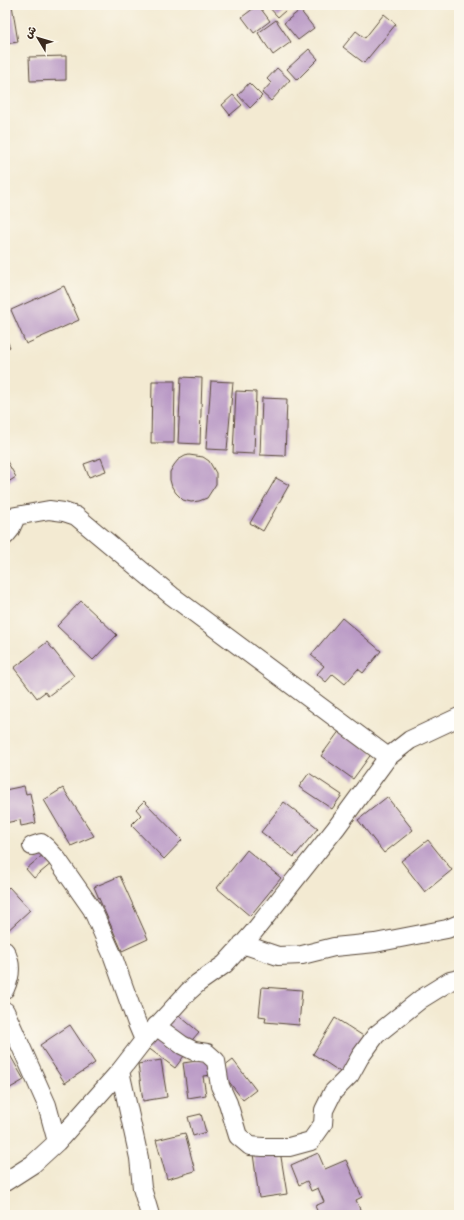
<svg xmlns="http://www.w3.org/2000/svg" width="464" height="1220" font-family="'Shantell Sans','Playpen Sans Arabic',sans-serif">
<rect width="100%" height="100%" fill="#fbf7ec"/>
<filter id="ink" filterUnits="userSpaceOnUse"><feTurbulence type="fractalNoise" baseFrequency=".025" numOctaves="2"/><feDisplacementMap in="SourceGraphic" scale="8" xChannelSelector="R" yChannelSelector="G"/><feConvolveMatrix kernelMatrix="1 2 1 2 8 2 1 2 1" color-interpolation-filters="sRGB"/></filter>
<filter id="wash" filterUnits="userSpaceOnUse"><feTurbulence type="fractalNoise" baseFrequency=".012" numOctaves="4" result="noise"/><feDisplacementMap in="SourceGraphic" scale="16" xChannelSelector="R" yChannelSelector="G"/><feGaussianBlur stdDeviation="0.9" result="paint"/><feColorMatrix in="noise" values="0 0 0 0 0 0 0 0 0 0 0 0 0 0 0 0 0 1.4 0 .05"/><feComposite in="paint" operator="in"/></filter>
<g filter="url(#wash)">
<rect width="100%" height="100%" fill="#f3ead2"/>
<g id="blocks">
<path fill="#b897c5" d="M5 5H12L18 42 5 44Z
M258 5 270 21 254 33 242 17Z
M267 5H292L278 17Z
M300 10 314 28 298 40 284 23Z
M384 14 396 24 364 63 343 47 356 31 365 38Z
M276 20 291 42 273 55 258 33Z
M309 49 318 59 297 80 287 69Z
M66 56V80L30 81 29 57Z
M277 68 290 80 271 101 262 93 271 83 267 79Z
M249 83 262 96 250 108 238 95Z
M233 95 242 105 230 115 222 105Z
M64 286 79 320 26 344 11 310Z
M5 337 10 347 5 349Z
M181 377 202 378 200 444 178 443Z
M152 381H175L174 443H151Z
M211 381 233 382 227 450 206 449Z
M236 391 256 392 254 454 233 453Z
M262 398 287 399 285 456 260 455Z
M189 455 203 457 209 461 216 473V484L207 498 199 501 191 502 183 500 176 493 172 487 170 480V472L174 465 178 460 185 456Z
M5 458 16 477 5 484Z
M101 458 106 471 89 477 84 464Z
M276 478 289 485 263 531 250 523Z
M81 601 117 635 93 660 57 626Z
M342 618 381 651 363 673 358 669 345 684 333 674 326 682 317 674 324 666 311 655Z
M47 642 74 676 48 696 45 692 37 698 14 668Z
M340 730 372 753 353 779 321 756Z
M309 773 342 795 332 809 299 787Z
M24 786 26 794 30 793 36 823 21 826 20 820 5 823V790Z
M63 788 94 836 71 846 44 800Z
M387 797 413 830 384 853 358 820Z
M144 801 182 840 164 859 131 825 141 815 136 809Z
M284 802 318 828 294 857 261 832Z
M428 840 452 870 425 892 401 861Z
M247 850 281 878 250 916 217 888Z
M44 854 52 863 34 878 26 869Z
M120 876 148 939 122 951 94 887Z
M9 887 30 910 5 933V891Z
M262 987 302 990 299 1025 265 1022 266 1017 259 1016Z
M176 1013 199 1032 187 1046 164 1027Z
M335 1018 365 1037 342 1073 313 1054Z
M70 1025 95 1063 65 1083 40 1045Z
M159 1032 187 1052 175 1068 147 1047Z
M5 1046 24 1080 5 1091Z
M210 1059 212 1075 203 1076 206 1095 188 1098 183 1063Z
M161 1060 167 1097 143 1101 138 1064Z
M233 1060 256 1090 243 1100 220 1070Z
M201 1114 206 1132 193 1136 188 1117Z
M185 1133 195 1171 167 1179 156 1140Z
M280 1151 287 1194 259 1198 253 1154Z
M318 1153 325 1169 346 1160 362 1197 356 1200 362 1214 359 1215H319L315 1206 324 1202 318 1188 311 1191 307 1181 299 1185 291 1165Z"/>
</g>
</g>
<g filter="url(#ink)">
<use href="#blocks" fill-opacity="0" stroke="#574739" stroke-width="1"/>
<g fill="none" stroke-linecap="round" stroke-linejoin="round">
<defs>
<path id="minor" d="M5 518 49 510 64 512 76 516 172 596 388 757
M5 536 10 530 16 517
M32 846 41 843 47 848 57 859 92 909 112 954 136 1021 144 1040
M242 944 278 956 302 955 334 947 375 943 447 929 459 924
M5 951C12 963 11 976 5 989
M5 1011 47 1105 57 1142
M156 1026 182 1045 194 1051 207 1053 216 1061 220 1086 228 1103 238 1136 250 1146 263 1147H289L311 1141 323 1124 324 1110 333 1092 350 1075 360 1057 376 1035 421 999 450 981 459 979
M120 1071 139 1158 142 1188 150 1215
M5 1182 33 1164 57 1142 120 1071 144 1040 188 992 198 983 225 964 252 934 336 828 388 757 410 740 459 717"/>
</defs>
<use href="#minor" stroke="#574739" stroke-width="20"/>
<use href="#minor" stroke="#fff" stroke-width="18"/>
</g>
</g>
<rect width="464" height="1220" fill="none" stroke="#fbf7ec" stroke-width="20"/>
<g transform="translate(38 38) rotate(308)" stroke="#fbf7ec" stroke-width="3" paint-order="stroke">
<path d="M0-3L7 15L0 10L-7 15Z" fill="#3b2a1e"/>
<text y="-6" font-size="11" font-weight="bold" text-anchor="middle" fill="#3b2a1e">ش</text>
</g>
</svg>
